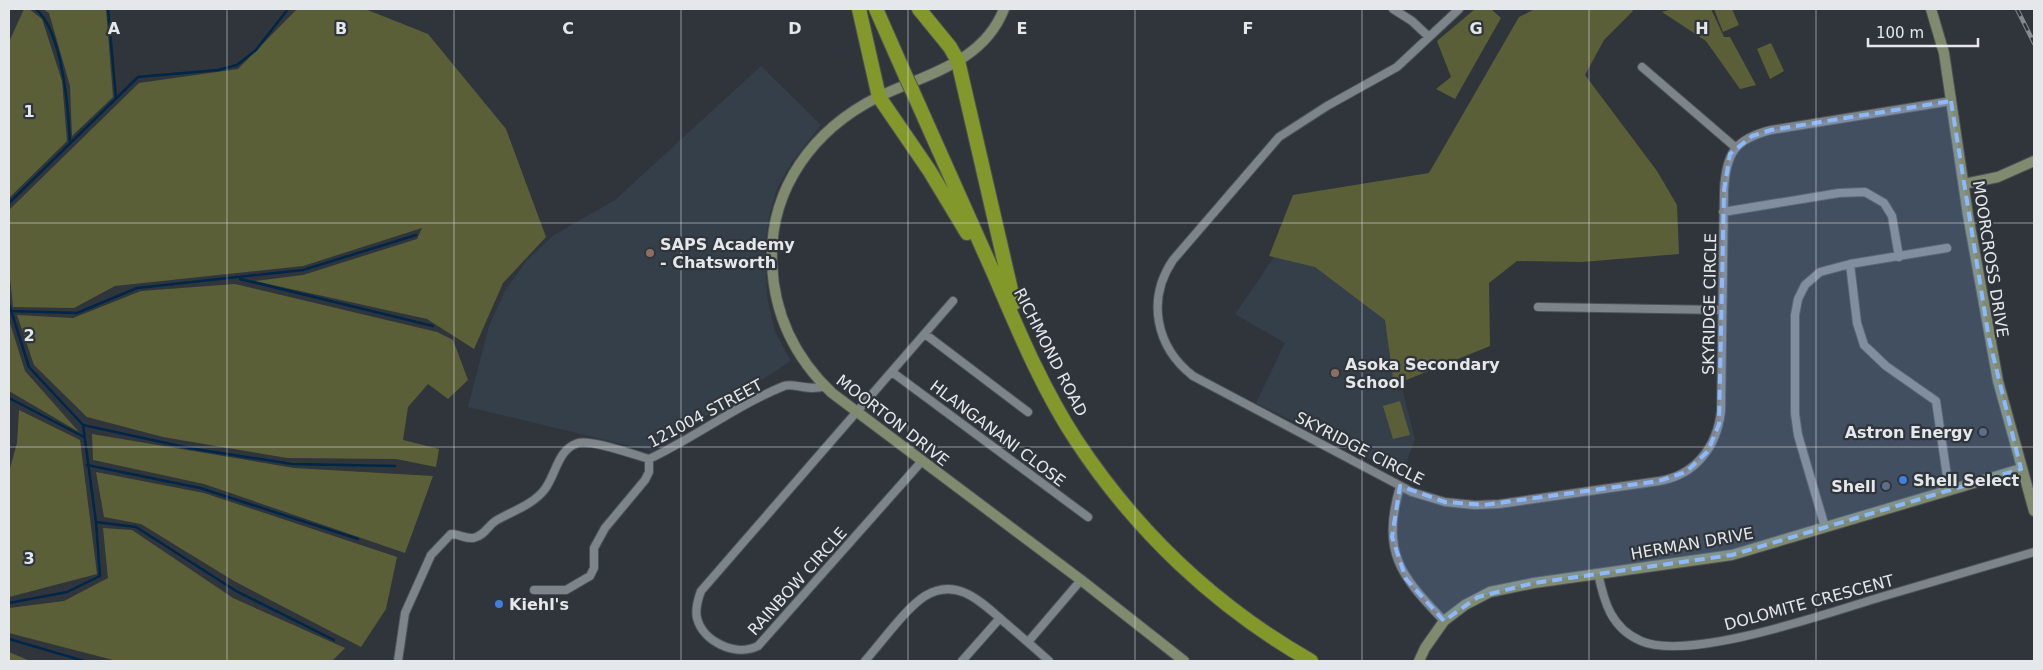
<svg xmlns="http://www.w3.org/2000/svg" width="2043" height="670" font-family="'DejaVu Sans',sans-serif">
<rect width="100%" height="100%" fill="#30353b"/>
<path fill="#343f49" d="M761 66 821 125 792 162 777 189 769 217 765 245 767 296 775 332 791 361 652 451 468 407 489 326 505 291 527 260 554 235 615 200Z
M1279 250 1336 270 1382 310 1415 439 1402 475 1256 403 1285 343 1235 314Z"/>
<path fill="#5b5f38" d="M24 9H29L42 19 62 81 67 141 9 198V42Z
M43 9H106L113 97 72 136 70 86 49 13Z
M297 9H365L428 34 506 129 546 237 503 283 474 349 427 319 255 281 303 275 417 239 422 228 303 266 115 286 74 308 13 307 9 268V210L139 83 238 69Z
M1475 9H1491L1501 18 1455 99 1436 89 1451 77 1437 41Z
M1535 9H1631L1633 11 1604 40 1585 75 1657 171 1677 205 1679 254 1582 262 1517 261 1489 283 1490 346 1394 385 1385 320 1315 267 1269 256 1293 195 1429 173 1519 17Z
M1672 9H1711L1724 37H1730L1756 85 1740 89 1706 41 1662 12Z
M1714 9H1732L1739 25 1723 32Z
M1771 43 1784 71 1770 79 1757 49Z
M235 284 437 332 453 340 468 380 448 399 428 384 408 407 403 440 439 449 436 467 396 459 287 458 163 437 87 417 34 365 17 315 73 318 141 291Z
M9 320 25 371 79 432 9 391Z
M1400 401 1410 435 1393 439 1383 406Z
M19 410 80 440 97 574 9 597V472L17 443Z
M92 434 294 468 433 476 405 553 204 484 93 460Z
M96 472 204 493 397 557 386 609 361 647 234 581 141 524 104 517Z
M103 528 132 530 233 598 345 648 332 661H117L9 633V608L64 601 108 578Z
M9 652 30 661H9Z"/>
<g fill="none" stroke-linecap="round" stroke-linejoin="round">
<path stroke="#002648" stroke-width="2.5" d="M36 9C63 33 68 107 70 142
M108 9 116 98
M9 203 138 77 218 70 237 65 256 50 288 9
M240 279 433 326
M9 304 29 367 83 425 96 522 100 576 67 592 9 603
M10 311 77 313 137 288 303 270 416 235
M9 398 84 437
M83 425 189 448 292 464 395 466
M87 465 200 488 358 539
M96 522 136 527 236 591 334 640
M9 639 84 661"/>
<defs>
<path id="street" d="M1393 9 1412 21 1429 37
M1459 9 1397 67 1327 106 1279 137 1173 260C1146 300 1156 347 1193 376L1412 492 1445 502 1475 505 1499 504 1659 481C1696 475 1717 446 1721 411L1724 190C1726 154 1734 139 1771 130L1951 101
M1642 67 1735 147
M1723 212 1839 193 1865 192 1884 203 1892 216 1899 257
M1850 264 1857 323 1864 345 1886 366 1936 401 1949 490
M1538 307 1722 310
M925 334 1028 412
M892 372 1088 517
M922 461 758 646C736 657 703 642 697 618 695 609 698 599 701 591L953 301
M1400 486C1381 553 1400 575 1444 621
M1825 527 1798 435 1795 414V315L1798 299 1805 285 1820 272 1850 264 1947 248
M1598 573C1604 602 1611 628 1641 641 1689 662 1828 613 1881 597 1932 582 1983 567 2034 552
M534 590H566L590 576 594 568V548L605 528 645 480 649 472V459
M1028 642 1081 580
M398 661 405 613 431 555 451 534C459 534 465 539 473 538 485 536 488 525 497 520 513 511 534 504 545 489 556 474 558 449 578 443 591 439 635 455 649 459 696 437 735 406 784 386 793 382 808 392 825 386
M865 661C881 643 906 608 925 596 956 577 980 601 1002 620 1018 634 1034 647 1049 661
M962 661 1000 618"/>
<path id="secondary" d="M1004 9C983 63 926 74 878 97 814 129 769 188 772 263 774 314 795 358 832 393L1081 580 1184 661
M1931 9 1944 53 1968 215 1998 381 2034 511
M1964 184 1998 177 2034 161
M1419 661 1425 648 1444 621 1465 605 1490 592 1534 583 1732 555 2021 469"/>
<path id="highway" d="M859 9 879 97 929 170 967 233
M876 9 906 77
M919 9 950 47 958 61 1014 303
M912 90C939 152 967 213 994 274 1018 330 1042 388 1076 440 1136 531 1216 607 1311 661"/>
</defs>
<use href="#street" stroke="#4d5256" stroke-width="10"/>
<use href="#secondary" stroke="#4d5256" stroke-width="12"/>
<use href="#highway" stroke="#4d5256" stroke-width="16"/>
<use href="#street" stroke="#7d848a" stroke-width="8"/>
<use href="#secondary" stroke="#7f8a6e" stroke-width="10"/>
<use href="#highway" stroke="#83982b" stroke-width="14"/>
<defs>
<path id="rail" d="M2017 9 2034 43"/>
</defs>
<use href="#rail" stroke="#858a8e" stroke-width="4.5"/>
<use href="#rail" stroke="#30353b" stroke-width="2.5" stroke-dasharray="8" stroke-linecap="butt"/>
<defs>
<path id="highway-bridge" d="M906 77 912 90"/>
</defs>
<use href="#highway-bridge" stroke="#4d5256" stroke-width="16" stroke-linecap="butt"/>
<use href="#highway-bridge" stroke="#83982b" stroke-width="14"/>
</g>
<path fill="#8db9fc" fill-opacity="0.2" stroke="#8db9fc" stroke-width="4" stroke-dasharray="10 6" stroke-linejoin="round" d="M1951 101 1989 339 2021 469 1732 555 1534 583 1478 597 1444 621 1406 579 1392 537 1400 486 1445 502 1484 505 1659 481 1686 472 1708 451 1719 424 1724 190 1730 154 1752 136 1771 130Z"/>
<path fill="none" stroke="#e4e8eb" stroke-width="1" stroke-opacity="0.55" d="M227 9V661M454 9V661M681 9V661M908 9V661M1135 9V661M1362 9V661M1589 9V661M1816 9V661M9 223H2034M9 447H2034"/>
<g fill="#8d6e63" stroke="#30353b" stroke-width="2">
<circle cx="650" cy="253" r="5"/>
<circle cx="1335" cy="373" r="5"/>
</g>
<g fill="#5c6f8a" stroke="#30353b" stroke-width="2">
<circle cx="1983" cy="432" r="5"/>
<circle cx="1886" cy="486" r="5"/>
</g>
<g fill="#3f7fe0" stroke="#30353b" stroke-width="2">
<circle cx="1903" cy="480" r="5"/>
<circle cx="499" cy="604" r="5"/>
</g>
<g text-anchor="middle" stroke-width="4.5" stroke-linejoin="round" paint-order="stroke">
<g font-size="16" font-weight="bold" fill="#e4e8eb" stroke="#30353b" text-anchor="start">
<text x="660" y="250">SAPS Academy<tspan x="660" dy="18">- Chatsworth</tspan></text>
<text x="1345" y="370">Asoka Secondary<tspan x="1345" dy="18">School</tspan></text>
<text x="1973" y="438" text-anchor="end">Astron Energy</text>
<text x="1913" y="486">Shell Select</text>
<text x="1876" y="492" text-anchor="end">Shell</text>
<text x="509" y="610">Kiehl's</text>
</g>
<g font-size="16" fill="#e4e8eb" stroke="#30353b">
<text transform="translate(1991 259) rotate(81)" y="6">MOORCROSS DRIVE</text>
<text transform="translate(1709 304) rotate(-89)" y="6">SKYRIDGE CIRCLE</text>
<text transform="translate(1051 352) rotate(63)" y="6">RICHMOND ROAD</text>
<text transform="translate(705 413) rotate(-28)" y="6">121004 STREET</text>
<text transform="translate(893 420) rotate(38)" y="6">MOORTON DRIVE</text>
<text transform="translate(998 433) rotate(37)" y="6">HLANGANANI CLOSE</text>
<text transform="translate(1360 448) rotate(27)" y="6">SKYRIDGE CIRCLE</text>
<text transform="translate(1692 543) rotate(-10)" y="6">HERMAN DRIVE</text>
<text transform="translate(797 581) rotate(-48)" y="6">RAINBOW CIRCLE</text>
<text transform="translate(1809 602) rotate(-15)" y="6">DOLOMITE CRESCENT</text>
</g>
</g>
<g font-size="16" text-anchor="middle" font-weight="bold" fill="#e4e8eb" stroke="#30353b" stroke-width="4.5" stroke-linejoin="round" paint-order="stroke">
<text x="114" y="34">A</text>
<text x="341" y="34">B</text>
<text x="568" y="34">C</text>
<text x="795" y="34">D</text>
<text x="1022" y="34">E</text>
<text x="1248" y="34">F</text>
<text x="1476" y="34">G</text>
<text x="1702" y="34">H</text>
<text x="29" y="117">1</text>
<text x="29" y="341">2</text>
<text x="29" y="564">3</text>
</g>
<rect width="2043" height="670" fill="none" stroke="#e4e8eb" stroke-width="20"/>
<path d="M1868 38v8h110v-8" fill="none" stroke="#e4e8eb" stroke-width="2.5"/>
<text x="1876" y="38" font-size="15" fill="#e4e8eb" stroke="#30353b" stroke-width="4" paint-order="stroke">100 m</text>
</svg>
